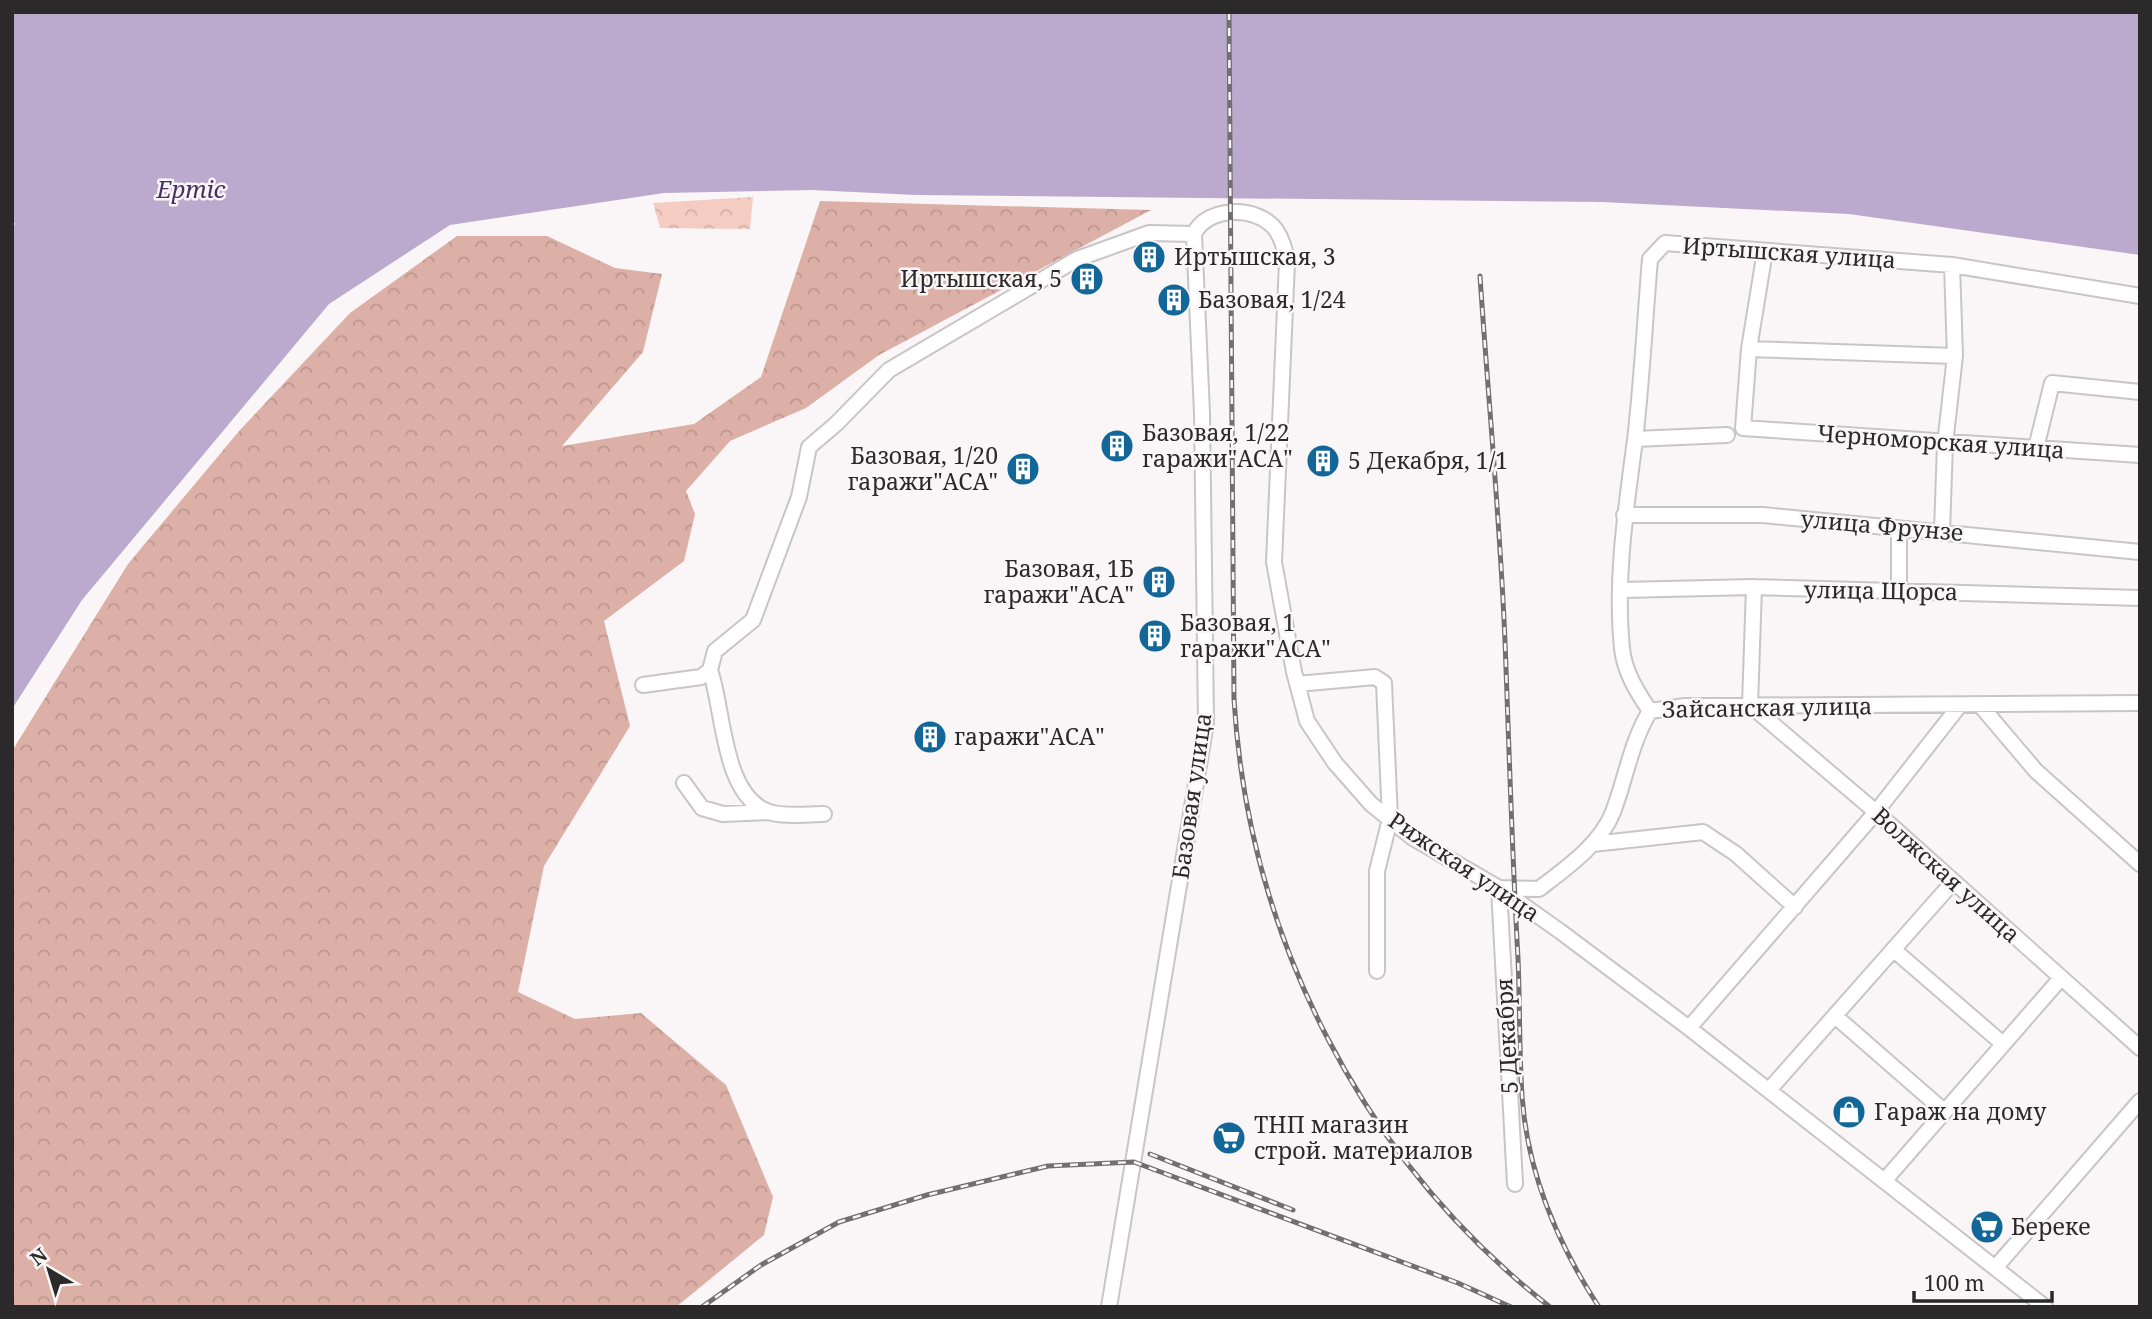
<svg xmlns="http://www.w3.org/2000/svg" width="2152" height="1319" font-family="'Noto Serif',serif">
<defs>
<pattern id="forest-crowns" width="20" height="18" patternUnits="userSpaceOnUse" patternTransform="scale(1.75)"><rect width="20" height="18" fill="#dcb0a6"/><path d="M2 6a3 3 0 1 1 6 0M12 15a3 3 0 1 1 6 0" fill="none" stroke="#bd978f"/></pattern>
<pattern id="park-crowns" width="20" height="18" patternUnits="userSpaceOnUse" patternTransform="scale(1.75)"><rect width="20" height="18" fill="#f5ccc2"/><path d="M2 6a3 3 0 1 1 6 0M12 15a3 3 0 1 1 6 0" fill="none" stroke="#d2afa7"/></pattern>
</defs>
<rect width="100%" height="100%" fill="#faf5f7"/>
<path fill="url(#forest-crowns)" d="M820 201 1151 210 879 355 806 408 730 441 686 491 695 514 684 561 604 621 630 726 544 866 518 992 575 1019 641 1013 726 1085 773 1197 764 1235 676 1307H12V751L128 564 240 430 350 313 457 236H547L615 268 662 274 643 352 562 446 694 424 761 377Z"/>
<path fill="url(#park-crowns)" d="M753 197 750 229 660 228 653 203Z"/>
<path fill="#bbaace" d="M12 12H2140V255L1849 214 1602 202 916 195 812 190 664 193 450 225 329 304 82 600 12 709V228L15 224 12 219Z"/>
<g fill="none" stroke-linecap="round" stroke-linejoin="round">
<defs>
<path id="minor" d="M1765 251 1749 349 1743 428 2140 455
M1749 349 1955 356
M1635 439 1727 435
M2036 448 2052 383 2140 392
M1624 515H1763L2140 552
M1942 531 1945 444 1955 356 1952 265
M1754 587 1750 705 1876 812 2140 1048
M1621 590 1754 587 2140 598
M1899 591V528
M710 670C724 709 722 796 769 812 783 817 808 814 824 814
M1297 684 1375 677 1384 683 1390 819 1377 871V971
M643 685 701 677 710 670 715 651 753 620 799 497 809 447 836 424 889 370 1077 259 1149 233 1194 234
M1980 705 2036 771 2140 864
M1650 711C1637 692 1624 671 1622 648 1615 579 1626 508 1635 440 1642 380 1645 319 1650 259L1665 243 1952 265 2140 296
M684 783 702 808 723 814 769 812
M1593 844 1703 832 1736 854 1795 907
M1894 950 2003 1044
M1835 1016 1944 1111
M1689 1028 1876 812 1960 705
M1769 1090 1953 882
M1885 1180 2061 978
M1515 1184 1499 888 1539 889C1566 868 1600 845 1613 812 1626 778 1631 742 1650 711L1685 706 2140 703
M1995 1268 2140 1101
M1109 1307 1206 723 1202 413 1194 234C1207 206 1258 205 1276 230 1283 240 1285 251 1287 262L1274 562 1294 672 1307 721 1335 763 1371 804 1413 838 1499 888 1561 932 1689 1028 2045 1307"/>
</defs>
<use href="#minor" stroke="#c9c5c7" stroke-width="18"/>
<use href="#minor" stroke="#fff" stroke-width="14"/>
<defs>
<path id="rail" d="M1229 12 1234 699C1248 936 1362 1160 1550 1307
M1480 276C1488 397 1500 519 1505 641 1509 746 1512 852 1518 958 1520 1004 1519 1050 1522 1095 1527 1172 1557 1243 1599 1307
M1150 1154 1293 1210
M702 1307 761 1265 839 1222 927 1195 1048 1166 1134 1162 1458 1283 1511 1307"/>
</defs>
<use href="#rail" stroke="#726f71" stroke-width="5"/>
<use href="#rail" stroke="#faf5f7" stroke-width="2.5" stroke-dasharray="8" stroke-linecap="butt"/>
</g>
<defs>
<symbol id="building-disc" viewBox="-11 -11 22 22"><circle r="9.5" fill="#136798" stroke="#faf5f7"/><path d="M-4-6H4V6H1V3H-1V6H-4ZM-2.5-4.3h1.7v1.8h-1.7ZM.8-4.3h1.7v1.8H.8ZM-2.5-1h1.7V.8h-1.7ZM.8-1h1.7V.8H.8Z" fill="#fff"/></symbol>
<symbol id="shop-disc" viewBox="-11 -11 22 22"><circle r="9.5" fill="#136798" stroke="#faf5f7"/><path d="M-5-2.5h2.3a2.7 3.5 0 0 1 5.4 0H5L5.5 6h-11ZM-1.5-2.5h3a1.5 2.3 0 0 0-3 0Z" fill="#fff"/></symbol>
<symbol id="supermarket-disc" viewBox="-11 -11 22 22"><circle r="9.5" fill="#136798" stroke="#faf5f7"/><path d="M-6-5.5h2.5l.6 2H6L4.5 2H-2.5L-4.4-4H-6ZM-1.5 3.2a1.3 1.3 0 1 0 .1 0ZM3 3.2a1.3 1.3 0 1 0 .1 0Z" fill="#fff"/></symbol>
</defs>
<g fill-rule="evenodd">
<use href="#building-disc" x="1130" y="238" width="38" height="38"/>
<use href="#building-disc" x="1068" y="260" width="38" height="38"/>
<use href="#building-disc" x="1155" y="281" width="38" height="38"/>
<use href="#building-disc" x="1098" y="427" width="38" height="38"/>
<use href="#building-disc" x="1304" y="442" width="38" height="38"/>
<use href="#building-disc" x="1004" y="450" width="38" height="38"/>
<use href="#building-disc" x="1140" y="563" width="38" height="38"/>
<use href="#building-disc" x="1136" y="617" width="38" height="38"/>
<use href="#building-disc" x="911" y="718" width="38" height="38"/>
<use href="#shop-disc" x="1830" y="1093" width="38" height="38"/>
<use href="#supermarket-disc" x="1210" y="1119" width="38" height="38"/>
<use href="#supermarket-disc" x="1968" y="1208" width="38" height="38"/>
</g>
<g text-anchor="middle" stroke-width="5" stroke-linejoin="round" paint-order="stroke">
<g font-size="23" fill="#2b292a" stroke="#faf5f7">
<text transform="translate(1789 253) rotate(4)" y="8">Иртышская улица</text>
<text transform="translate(1941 442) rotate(4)" y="8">Черноморская улица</text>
<text transform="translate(1882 526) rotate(5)" y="8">улица Фрунзе</text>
<text transform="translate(1881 591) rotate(1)" y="8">улица Щорса</text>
<text transform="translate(1767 708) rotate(-1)" y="8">Зайсанская улица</text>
<text transform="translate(1192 796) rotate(-82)" y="8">Базовая улица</text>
<text transform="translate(1464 867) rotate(34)" y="8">Рижская улица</text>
<text transform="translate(1946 875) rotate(42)" y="8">Волжская улица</text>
<text transform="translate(1507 1036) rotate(-93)" y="8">5 Декабря</text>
</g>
<g font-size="23" fill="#2b292a" stroke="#faf5f7" text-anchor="start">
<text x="1174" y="265">Иртышская, 3</text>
<text x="1062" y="287" text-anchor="end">Иртышская, 5</text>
<text x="1198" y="308">Базовая, 1/24</text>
<text x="1142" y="441">Базовая, 1/22<tspan x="1142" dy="26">гаражи"ACА"</tspan></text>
<text x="998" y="464" text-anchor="end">Базовая, 1/20<tspan x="998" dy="26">гаражи"ACА"</tspan></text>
<text x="1348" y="469">5 Декабря, 1/1</text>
<text x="1134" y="577" text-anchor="end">Базовая, 1Б<tspan x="1134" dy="26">гаражи"ACА"</tspan></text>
<text x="1180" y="631">Базовая, 1<tspan x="1180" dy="26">гаражи"ACА"</tspan></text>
<text x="954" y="745">гаражи"ACА"</text>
<text x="1874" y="1120">Гараж на дому</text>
<text x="1254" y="1133">ТНП магазин<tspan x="1254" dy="26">строй. материалов</tspan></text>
<text x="2011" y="1235">Береке</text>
</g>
<g font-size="24" font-style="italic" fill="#48305f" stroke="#faf5f7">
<text x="191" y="198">Ертіс</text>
</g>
</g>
<rect width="2152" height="1319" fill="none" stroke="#2b292a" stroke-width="28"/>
<g transform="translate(49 1270) rotate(322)" stroke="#faf5f7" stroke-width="5" paint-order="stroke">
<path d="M0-5L12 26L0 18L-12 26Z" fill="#2b292a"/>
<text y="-10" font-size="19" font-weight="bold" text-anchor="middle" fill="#2b292a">N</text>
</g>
<path d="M1914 1291v10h138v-10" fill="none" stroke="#2b292a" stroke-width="3.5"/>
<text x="1924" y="1291" font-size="21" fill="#2b292a" stroke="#faf5f7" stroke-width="5" paint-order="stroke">100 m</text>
</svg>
